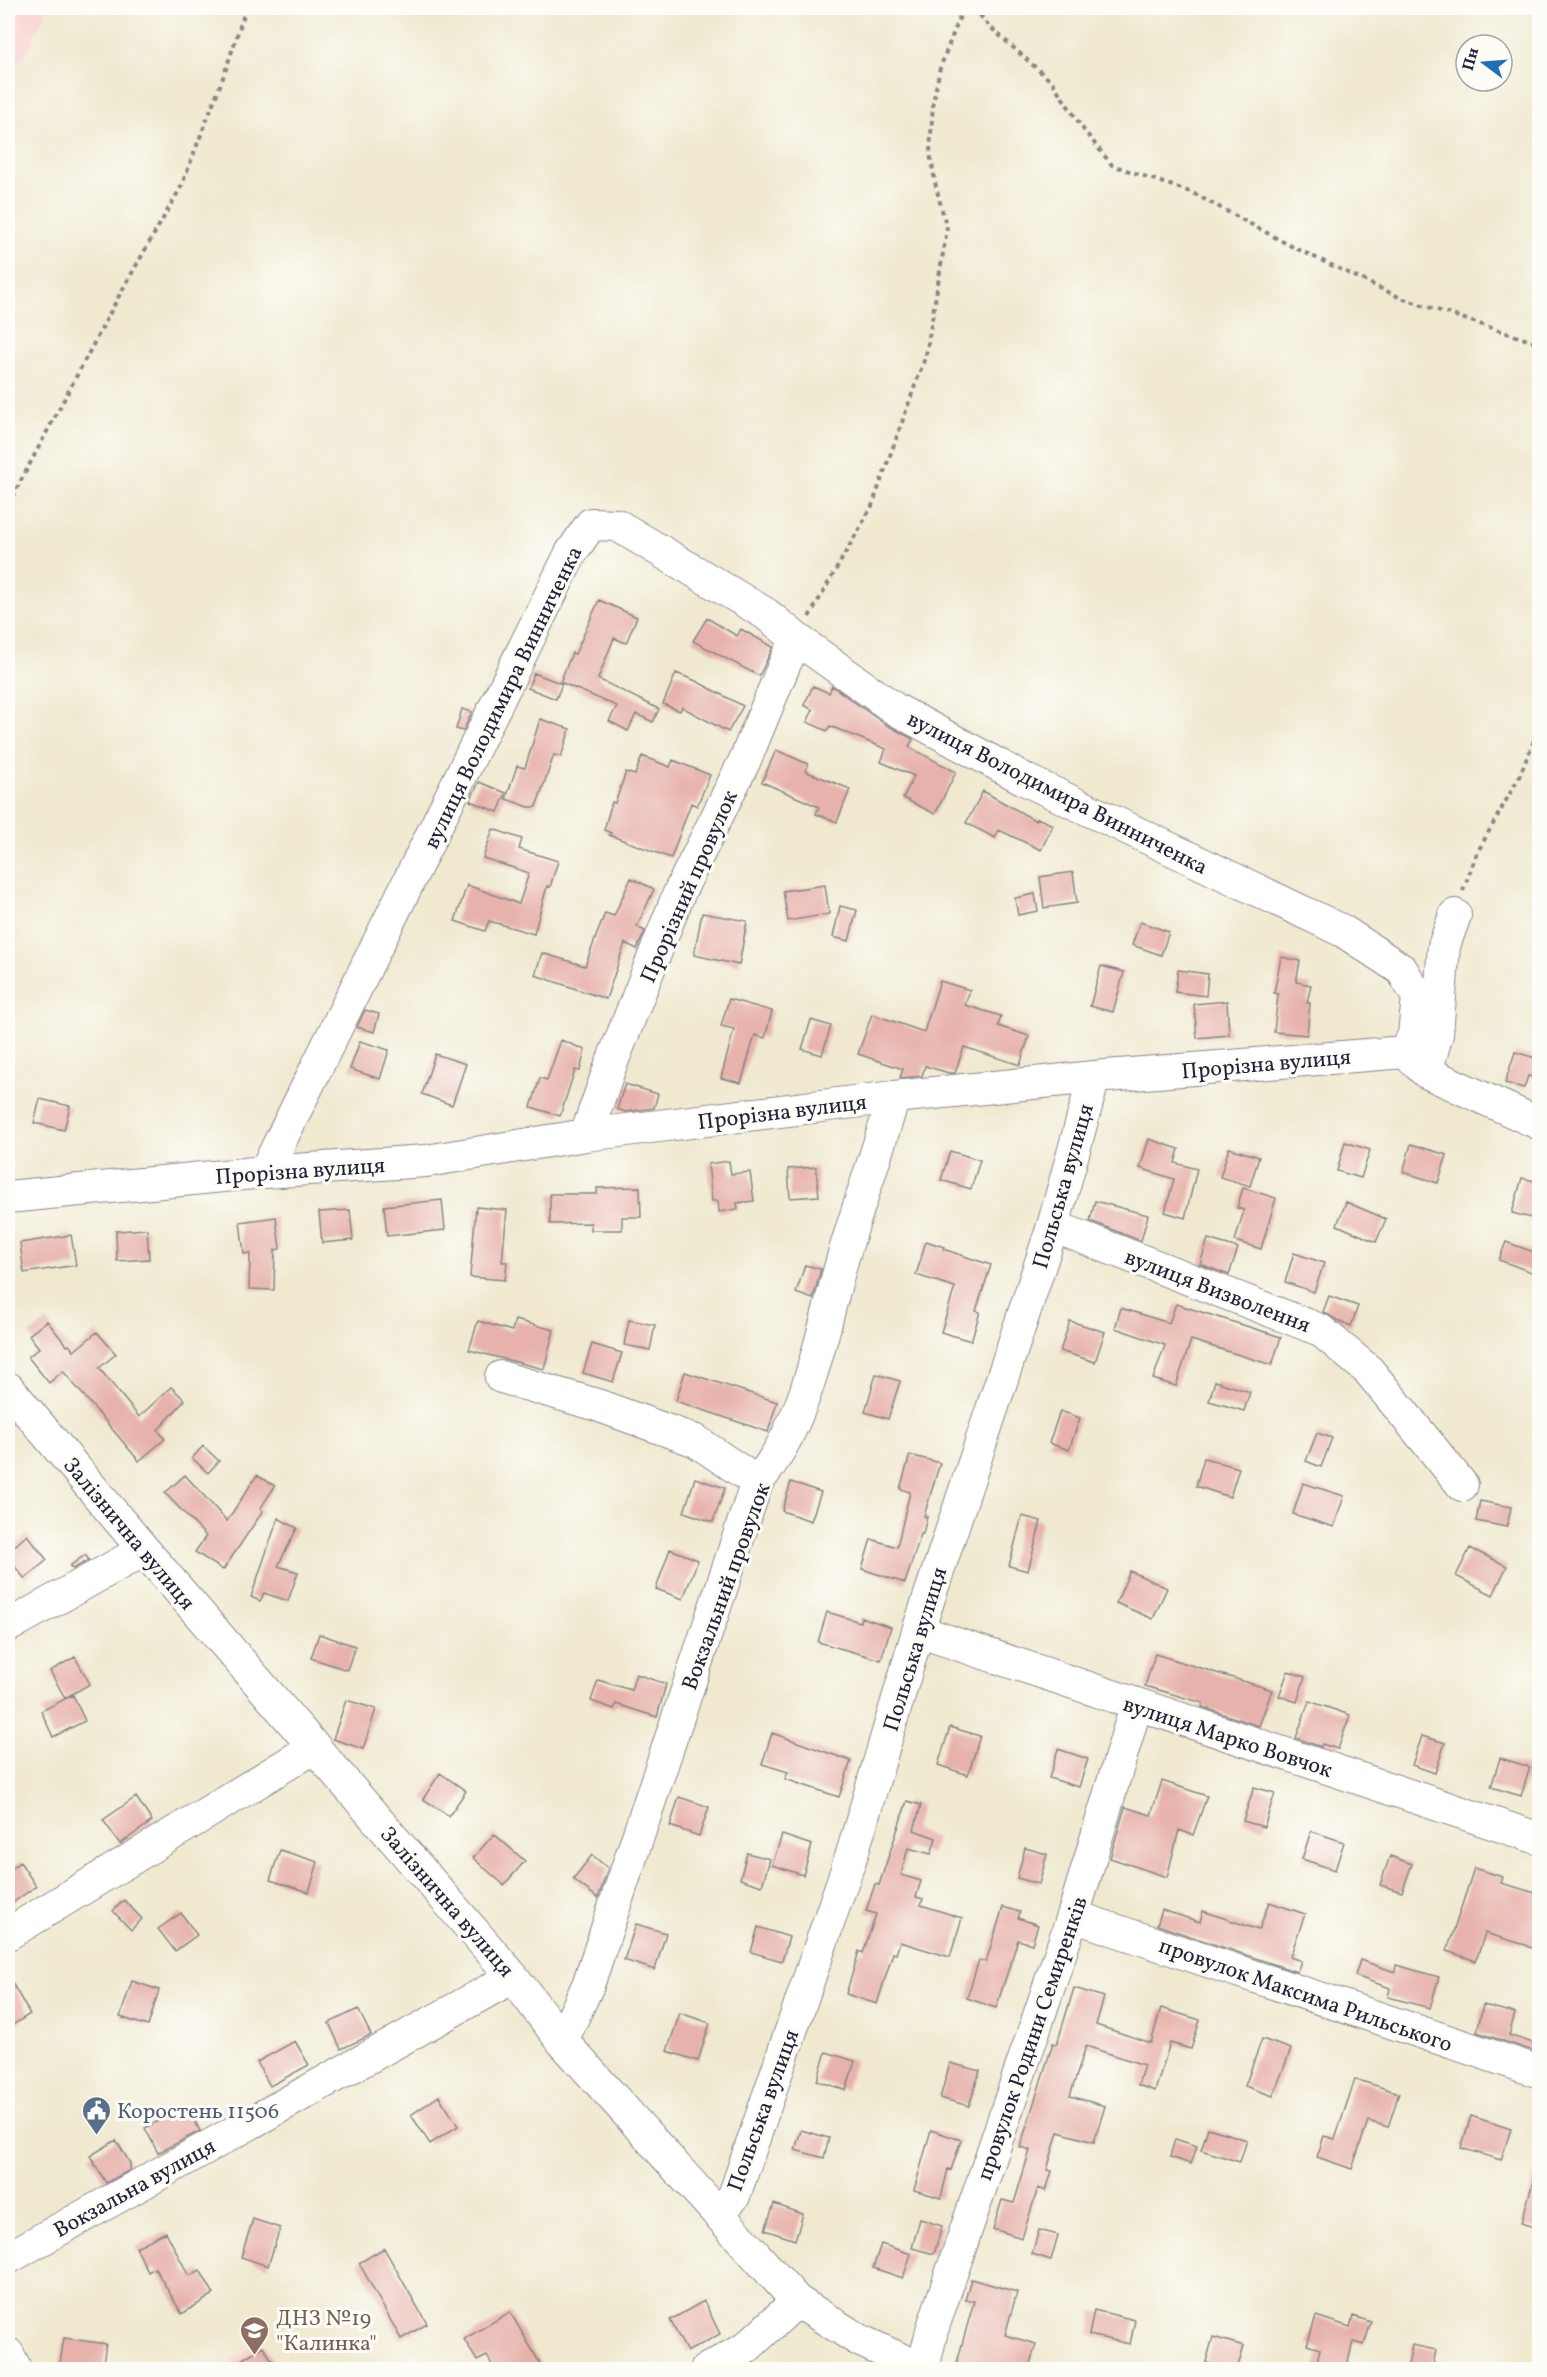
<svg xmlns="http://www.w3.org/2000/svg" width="1547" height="2377" font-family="Vollkorn,serif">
<rect width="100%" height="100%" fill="#fdfcf7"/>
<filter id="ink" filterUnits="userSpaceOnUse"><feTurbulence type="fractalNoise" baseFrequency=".0167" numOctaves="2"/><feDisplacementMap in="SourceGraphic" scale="12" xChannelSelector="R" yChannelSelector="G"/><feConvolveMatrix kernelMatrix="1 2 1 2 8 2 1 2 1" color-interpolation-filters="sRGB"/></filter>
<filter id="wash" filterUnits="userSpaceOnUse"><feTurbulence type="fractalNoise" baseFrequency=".008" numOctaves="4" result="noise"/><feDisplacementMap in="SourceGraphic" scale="24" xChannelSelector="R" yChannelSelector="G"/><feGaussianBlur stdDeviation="1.35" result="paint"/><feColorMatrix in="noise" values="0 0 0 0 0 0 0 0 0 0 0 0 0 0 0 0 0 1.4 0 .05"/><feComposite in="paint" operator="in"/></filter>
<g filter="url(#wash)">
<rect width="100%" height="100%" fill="#f0e9d0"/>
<path fill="#f7d0d0" d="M8 8H47L24 59 8 65Z
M262 2341 280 2369 217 2370V2369Z"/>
<g id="blocks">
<path fill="#e7b2ab" d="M599 600 637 617 626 643 614 638 598 679 659 709 653 722 636 714 628 731 609 721 617 706 560 682 572 653 575 654Z
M707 618 737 636 741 629 773 647 759 676 693 641Z
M534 673 562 684 556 699 528 688Z
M676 673 696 681 743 706 728 732 682 707 680 711 663 704Z
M813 686 829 693 832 686 885 724 913 739 909 747 956 772 935 814 903 798 914 776 881 762 886 749 830 726 827 731 807 722 813 710 804 705Z
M462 709 472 712 463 731 456 729Z
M540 719 570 729 561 757 554 755 536 807H529L506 799 517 766 525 768Z
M776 750 808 764 805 771 850 789 837 822 816 814 819 807 762 782Z
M642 756 670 767 673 760 710 775 697 806 691 803 671 858 609 835 611 833 604 830 612 802 615 803 626 772 635 775Z
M479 782 506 793 498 812 470 801Z
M983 791 1036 821 1037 818 1053 825 1041 850 999 830 995 838 966 823Z
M493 829 522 839 519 849 558 861 550 887 547 886 534 934 489 921 485 931 455 921 467 885 519 904 529 873 483 858Z
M1073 872 1077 903 1044 908 1040 877Z
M631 878 654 889 637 927 645 931 637 949 625 943 606 999 535 975 542 953 585 966 605 913 614 916Z
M825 885 829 914 788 921 783 891Z
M1035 894 1038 911 1018 915 1015 898Z
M840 906 857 910 849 941 833 937Z
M702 913 747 921 739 965 694 955Z
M1140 922 1169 932 1161 955 1132 945Z
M1281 957 1300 961 1296 982 1311 985 1307 1003H1310L1307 1035 1274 1032 1278 994 1274 993Z
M1101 966 1124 972 1113 1012 1090 1006Z
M1178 970 1208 974 1206 996 1175 992Z
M940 981 970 990 965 1005 1001 1016 998 1026 1029 1036 1020 1065 964 1047 955 1073H949L925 1066 922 1076 900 1078 903 1069 858 1054 872 1014 924 1032Z
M729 999 772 1011 765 1038 755 1035 741 1083 721 1078 734 1029 721 1026Z
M1227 1001 1229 1035 1197 1038 1194 1004Z
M365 1010 379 1014 374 1032 357 1027Z
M811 1020 831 1026 822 1055 802 1049Z
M561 1040 585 1050 580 1071 575 1070 560 1116 531 1107 540 1078 547 1080Z
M360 1041 389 1050 380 1079 350 1069Z
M1515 1052 1539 1059V1079L1528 1076 1524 1088 1505 1083Z
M435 1054 466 1064 452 1105 422 1094Z
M625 1084 658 1094 654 1108 626 1112 617 1109Z
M40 1099 70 1106 64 1130 34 1123Z
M1149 1139 1179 1149 1175 1163 1197 1169 1185 1218 1165 1212 1174 1179 1140 1168Z
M1345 1142 1370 1150 1361 1178 1337 1171Z
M1411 1144 1447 1155 1438 1183 1403 1172Z
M1229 1148 1259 1157 1250 1186 1220 1177Z
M950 1151 980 1160 971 1189 941 1180Z
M729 1161 731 1174 750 1172 754 1201 737 1203 738 1209 719 1212 718 1201H712L708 1164Z
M816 1167 819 1196 790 1198 788 1169Z
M1522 1178 1539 1182V1220L1512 1213Z
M640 1187 641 1217H622V1230H591V1223L550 1224V1194H597V1188Z
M1243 1188 1276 1198 1261 1249 1235 1241 1244 1210 1237 1208Z
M442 1200 445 1230 387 1236 384 1206Z
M1095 1201 1148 1215 1141 1241 1090 1221Z
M1346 1202 1386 1219 1376 1242 1337 1225Z
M476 1207 507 1210 502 1262H507L505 1280 470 1277Z
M350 1210 353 1240 322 1243 319 1212Z
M276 1217 280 1249 275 1250 274 1290 249 1289 250 1253 244 1254 240 1222Z
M147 1229 149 1259 117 1261 116 1231Z
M71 1235 76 1265 24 1273 20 1243Z
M1208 1239 1238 1248 1229 1275 1200 1264Z
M926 1241 944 1247 943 1249 991 1265 976 1311 980 1312 971 1341 941 1332 955 1287 916 1275Z
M1506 1242 1539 1254V1275L1499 1260Z
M1294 1253 1324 1263 1314 1292 1285 1282Z
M805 1265 821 1269 813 1299 796 1293Z
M1329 1296 1358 1306 1351 1326 1338 1321 1323 1312Z
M1176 1304 1281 1337 1272 1365 1191 1340 1176 1386 1153 1379 1165 1345 1115 1328 1121 1308 1169 1323Z
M515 1320 554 1330 544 1369 469 1350 478 1321 512 1331Z
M629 1320 655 1325 650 1350 624 1345Z
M47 1321 67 1346 69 1345 74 1351 97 1332 116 1354 99 1368 139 1417 171 1387 185 1400 158 1430 165 1439 139 1461 63 1371 49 1383 28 1357 39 1348 29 1335Z
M1070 1321 1105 1332 1095 1362 1060 1351Z
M592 1344 622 1353 613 1382 583 1373Z
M685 1372 777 1402 768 1432 676 1401Z
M876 1374 900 1381 888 1419 865 1412Z
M1215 1381 1250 1392 1244 1411 1209 1401Z
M1060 1411 1080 1418 1069 1450 1049 1443Z
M1317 1433 1332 1438 1321 1467 1306 1461Z
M203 1446 219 1461 208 1473 192 1458Z
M910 1455 940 1463 924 1516 927 1517 923 1534H921L905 1583 862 1569 871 1539 897 1547 910 1492 900 1489Z
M1204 1458 1239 1468 1230 1497 1196 1486Z
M185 1475 227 1521 257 1475 275 1486 260 1509 263 1511 223 1570 195 1552 206 1536 165 1493Z
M695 1478 725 1488 713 1522 684 1512Z
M791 1482 821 1492 811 1521 782 1511Z
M1303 1483 1344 1496 1334 1527 1293 1514Z
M1480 1501 1511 1507 1507 1527 1476 1521Z
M1022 1516 1041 1521 1028 1571 1009 1566Z
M278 1518 297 1528 278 1566 298 1572 288 1601 264 1593 260 1601 251 1597Z
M27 1535 47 1560 25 1579 8 1558V1552Z
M1470 1548 1507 1566 1493 1595 1456 1576Z
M670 1549 698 1560 683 1599 656 1589Z
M85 1555 89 1560 73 1569 70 1566Z
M1130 1571 1167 1588 1153 1619 1116 1603Z
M827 1612 860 1622 861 1617 891 1627 881 1660 818 1642Z
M319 1634 355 1646 347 1670 311 1658Z
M1155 1654 1272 1690 1259 1726 1202 1707 1203 1703 1145 1686Z
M75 1657 90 1684 65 1698 50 1671Z
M1288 1671 1305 1677 1297 1702 1279 1696Z
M636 1674 666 1684 657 1717 616 1704 614 1709 591 1701 598 1680 631 1690Z
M73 1695 85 1721 53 1737 41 1711Z
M346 1700 376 1709 363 1749 333 1739Z
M1309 1701 1350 1715 1338 1749 1322 1744 1321 1747 1296 1738Z
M950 1727 980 1736 968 1775 938 1765Z
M772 1733 851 1761 839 1797 785 1779 788 1772 762 1764Z
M1422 1736 1445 1743 1435 1773 1412 1765Z
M1058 1749 1088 1759 1079 1787 1049 1778Z
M1500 1758 1530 1767 1521 1796 1491 1787Z
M440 1773 466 1791 449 1816 423 1799Z
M1162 1781 1207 1796 1193 1835 1179 1830 1167 1877 1110 1858 1125 1807 1151 1815Z
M1254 1787 1275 1793 1264 1827 1243 1821Z
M136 1797 152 1821 120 1844 103 1820Z
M679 1797 709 1807 699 1836 670 1826Z
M907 1801 921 1805 914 1830 936 1838 931 1854 908 1848 901 1875 921 1881 916 1897 923 1899 921 1905 962 1918 950 1957 900 1942 896 1954 893 1953 877 2004 846 1994 859 1951 863 1953 876 1914 866 1911 875 1884 879 1885Z
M1311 1831 1344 1842 1335 1870 1302 1859Z
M494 1834 525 1861 504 1885 473 1858Z
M782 1835 812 1845 803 1875 772 1865Z
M1025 1848 1047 1854 1039 1884 1017 1878Z
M280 1850 318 1862 309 1892 270 1880Z
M747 1853 770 1859 762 1886 740 1879Z
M592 1855 608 1868 598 1898 573 1879Z
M1390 1856 1412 1864 1402 1892 1380 1885Z
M20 1862 36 1886 8 1906V1871Z
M1474 1868 1503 1877 1501 1883 1539 1894V1949L1485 1933 1476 1961 1447 1951Z
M124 1900 142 1919 131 1930 113 1911Z
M1269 1902 1305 1914 1290 1957 1301 1961 1297 1972 1157 1925 1162 1910 1200 1922 1203 1911 1259 1930Z
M1003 1907 1020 1912 1018 1918 1038 1925 1032 1944 1018 1940 996 2008 967 1998 979 1960 986 1962Z
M181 1913 197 1935 175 1951 158 1929Z
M636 1924 666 1933 655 1970 624 1960Z
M758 1927 789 1937 782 1961 751 1952Z
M1360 1960 1395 1972 1396 1965 1439 1977 1430 2008 1388 1997 1390 1988 1355 1976Z
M8 1976 30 2014 8 2028Z
M132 1981 159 1990 148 2026 120 2017Z
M1074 1988 1104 1997 1096 2025 1151 2043 1161 2008 1200 2020 1191 2049 1170 2043 1155 2091 1138 2085 1144 2065 1086 2046 1070 2096 1105 2106 1094 2142 1058 2132 1047 2170 1052 2171 1046 2191 1038 2188 1022 2238 993 2229 1002 2200 1014 2203 1030 2150 1020 2147 1053 2043 1057 2044Z
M1483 2005 1515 2013 1509 2035 1536 2044 1534 2051 1477 2032Z
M358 2009 371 2035 341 2049 329 2023Z
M680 2013 710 2023 698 2061 667 2051Z
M1262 2039 1291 2049 1273 2096 1245 2086Z
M295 2041 309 2065 270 2086 257 2062Z
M826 2052 855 2061 846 2090 817 2081Z
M950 2063 980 2071 969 2106 940 2098Z
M1355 2079 1399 2093 1388 2127 1368 2121 1352 2169 1317 2157 1324 2136 1335 2139Z
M439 2096 458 2126 430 2144 411 2115Z
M187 2106 200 2131 158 2153 145 2128Z
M1471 2116 1511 2129 1501 2160 1461 2148Z
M1208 2128 1247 2140 1240 2162 1201 2150Z
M801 2130 829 2138 824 2158 795 2150Z
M931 2130 961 2140 951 2170 948 2169 941 2198 914 2190Z
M1175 2139 1197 2146 1191 2164 1170 2157Z
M116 2140 130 2163V2170L106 2183 90 2156Z
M1535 2175H1539V2229L1521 2223Z
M774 2204 803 2214 795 2240 765 2230Z
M253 2219 280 2228 268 2266 241 2257Z
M920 2219 942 2226 934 2254 912 2248Z
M1039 2230 1058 2235 1051 2260 1032 2254Z
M166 2232 189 2276 200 2270 214 2294 182 2314 155 2268 148 2272 136 2247Z
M881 2244 911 2254 903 2278 873 2268Z
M384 2248 427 2324 401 2339 359 2263Z
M971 2279 1017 2292 1005 2335 1036 2344 1028 2370H968L956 2366 974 2301 965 2299Z
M704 2301 720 2334 687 2352 670 2320Z
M1094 2310 1135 2320 1130 2344 1089 2335Z
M510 2312 544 2370H495L487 2356 477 2361 464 2339Z
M1316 2316 1350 2327 1353 2316 1371 2322 1364 2345 1353 2342 1346 2370H1315L1320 2349 1307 2345Z
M1213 2337 1244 2346 1237 2370 1206 2362Z
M64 2338 106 2344 102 2370H59Z
M1412 2345 1436 2350 1432 2370H1407Z
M263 2346 278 2370H226Z"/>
</g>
</g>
<g filter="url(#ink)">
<use href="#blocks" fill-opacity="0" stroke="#898686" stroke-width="1.5"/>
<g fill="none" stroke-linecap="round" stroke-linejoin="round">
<defs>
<path id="minor" d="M1426 1072 1437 1034 1444 946 1455 915
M586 1135 610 1067 680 891 745 760 785 663 797 639
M265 1172 571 553 591 524 617 525 766 614 797 639 895 709 1026 780 1343 931 1402 970 1418 997 1414 1035 1405 1052
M8 1197 265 1172 426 1161 586 1135 894 1097 1094 1077 1405 1052 1426 1072 1540 1124
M1053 1226 1320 1330 1369 1371 1462 1485
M501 1377 597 1405 696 1441 757 1482
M8 1388 144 1550 513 1977 562 2041 797 2301 859 2340 924 2370
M8 1626 144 1550
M918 1631 1540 1839
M1073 1916 1540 2072
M8 1934 315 1747
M562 2041 588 1985 757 1482C809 1422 822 1328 844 1254 860 1201 878 1149 894 1097
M718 2214 734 2196 852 1854 918 1631 1053 1226 1094 1077
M8 2258 513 1977
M8 2354 16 2370
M923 2369 932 2330 1073 1916 1136 1706
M706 2370 746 2348 797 2301"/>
</defs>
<use href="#minor" stroke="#898686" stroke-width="34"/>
<path stroke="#898686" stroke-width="4" stroke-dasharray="4.5 4.5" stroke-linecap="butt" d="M974 8 989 26 1053 83 1083 129 1112 165 1193 193 1293 247 1401 298 1540 344
M8 505 120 294 181 187 224 75 246 8
M809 617 872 506 926 355 947 229 936 187 930 153 933 103 940 68 963 8
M1463 891 1477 853 1519 777 1540 726"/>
<use href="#minor" stroke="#fff" stroke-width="32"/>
</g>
</g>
<defs>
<symbol id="civic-pin" viewBox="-11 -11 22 30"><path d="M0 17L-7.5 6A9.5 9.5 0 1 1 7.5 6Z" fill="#5c6f8a" stroke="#fdfcf7"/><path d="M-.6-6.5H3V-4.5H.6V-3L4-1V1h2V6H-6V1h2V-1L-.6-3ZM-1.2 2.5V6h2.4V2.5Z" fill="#fff"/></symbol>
<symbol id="school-pin" viewBox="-11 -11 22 30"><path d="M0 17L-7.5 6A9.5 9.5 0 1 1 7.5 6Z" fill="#8d6e63" stroke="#fdfcf7"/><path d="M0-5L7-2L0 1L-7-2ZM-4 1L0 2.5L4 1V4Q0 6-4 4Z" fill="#fff"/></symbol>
</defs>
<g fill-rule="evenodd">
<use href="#civic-pin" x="80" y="2094" width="33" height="45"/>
<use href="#school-pin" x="238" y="2314" width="33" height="45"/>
</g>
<g text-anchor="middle" stroke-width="6" stroke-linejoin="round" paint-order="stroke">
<g font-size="22" fill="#22223b" stroke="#fdfcf7">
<text transform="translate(502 697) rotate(-64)" y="8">вулиця Володимира Винниченка</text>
<text transform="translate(1058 792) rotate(27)" y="8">вулиця Володимира Винниченка</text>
<text transform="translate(688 886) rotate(-66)" y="8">Прорізний провулок</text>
<text transform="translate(1266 1063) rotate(-5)" y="8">Прорізна вулиця</text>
<text transform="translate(782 1111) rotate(-7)" y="8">Прорізна вулиця</text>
<text transform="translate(300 1170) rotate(-4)" y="8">Прорізна вулиця</text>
<text transform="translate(1062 1186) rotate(-74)" y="8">Польська вулиця</text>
<text transform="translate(1218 1290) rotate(21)" y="8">вулиця Визволення</text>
<text transform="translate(130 1533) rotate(50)" y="8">Залізнична вулиця</text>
<text transform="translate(725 1586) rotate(-70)" y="8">Вокзальний провулок</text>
<text transform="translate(914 1649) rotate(-73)" y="8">Польська вулиця</text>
<text transform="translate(1228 1736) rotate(18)" y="8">вулиця Марко Вовчок</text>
<text transform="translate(448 1901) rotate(49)" y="8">Залізнична вулиця</text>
<text transform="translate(1306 1994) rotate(19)" y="8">провулок Максима Рильського</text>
<text transform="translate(1031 2038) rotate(-71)" y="8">провулок Родини Семиренків</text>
<text transform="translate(762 2110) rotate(-70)" y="8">Польська вулиця</text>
<text transform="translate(134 2187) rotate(-29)" y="8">Вокзальна вулиця</text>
</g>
<g font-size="22" fill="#4e5e75" stroke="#fdfcf7" text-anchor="start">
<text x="117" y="2118">Коростень 11506</text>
</g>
<g font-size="22" fill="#785e54" stroke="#fdfcf7" text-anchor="start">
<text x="276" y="2325">ДНЗ №19<tspan x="276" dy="25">"Калинка"</tspan></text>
</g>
</g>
<rect width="1547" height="2377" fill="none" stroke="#fdfcf7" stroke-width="30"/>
<g transform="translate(1484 63) rotate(286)"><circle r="28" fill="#fdfcf7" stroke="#a5a5ac" stroke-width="1.5"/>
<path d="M0-4.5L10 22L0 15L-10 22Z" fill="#1f6fb2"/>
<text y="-9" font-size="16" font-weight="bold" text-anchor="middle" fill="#22223b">Пн</text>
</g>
</svg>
